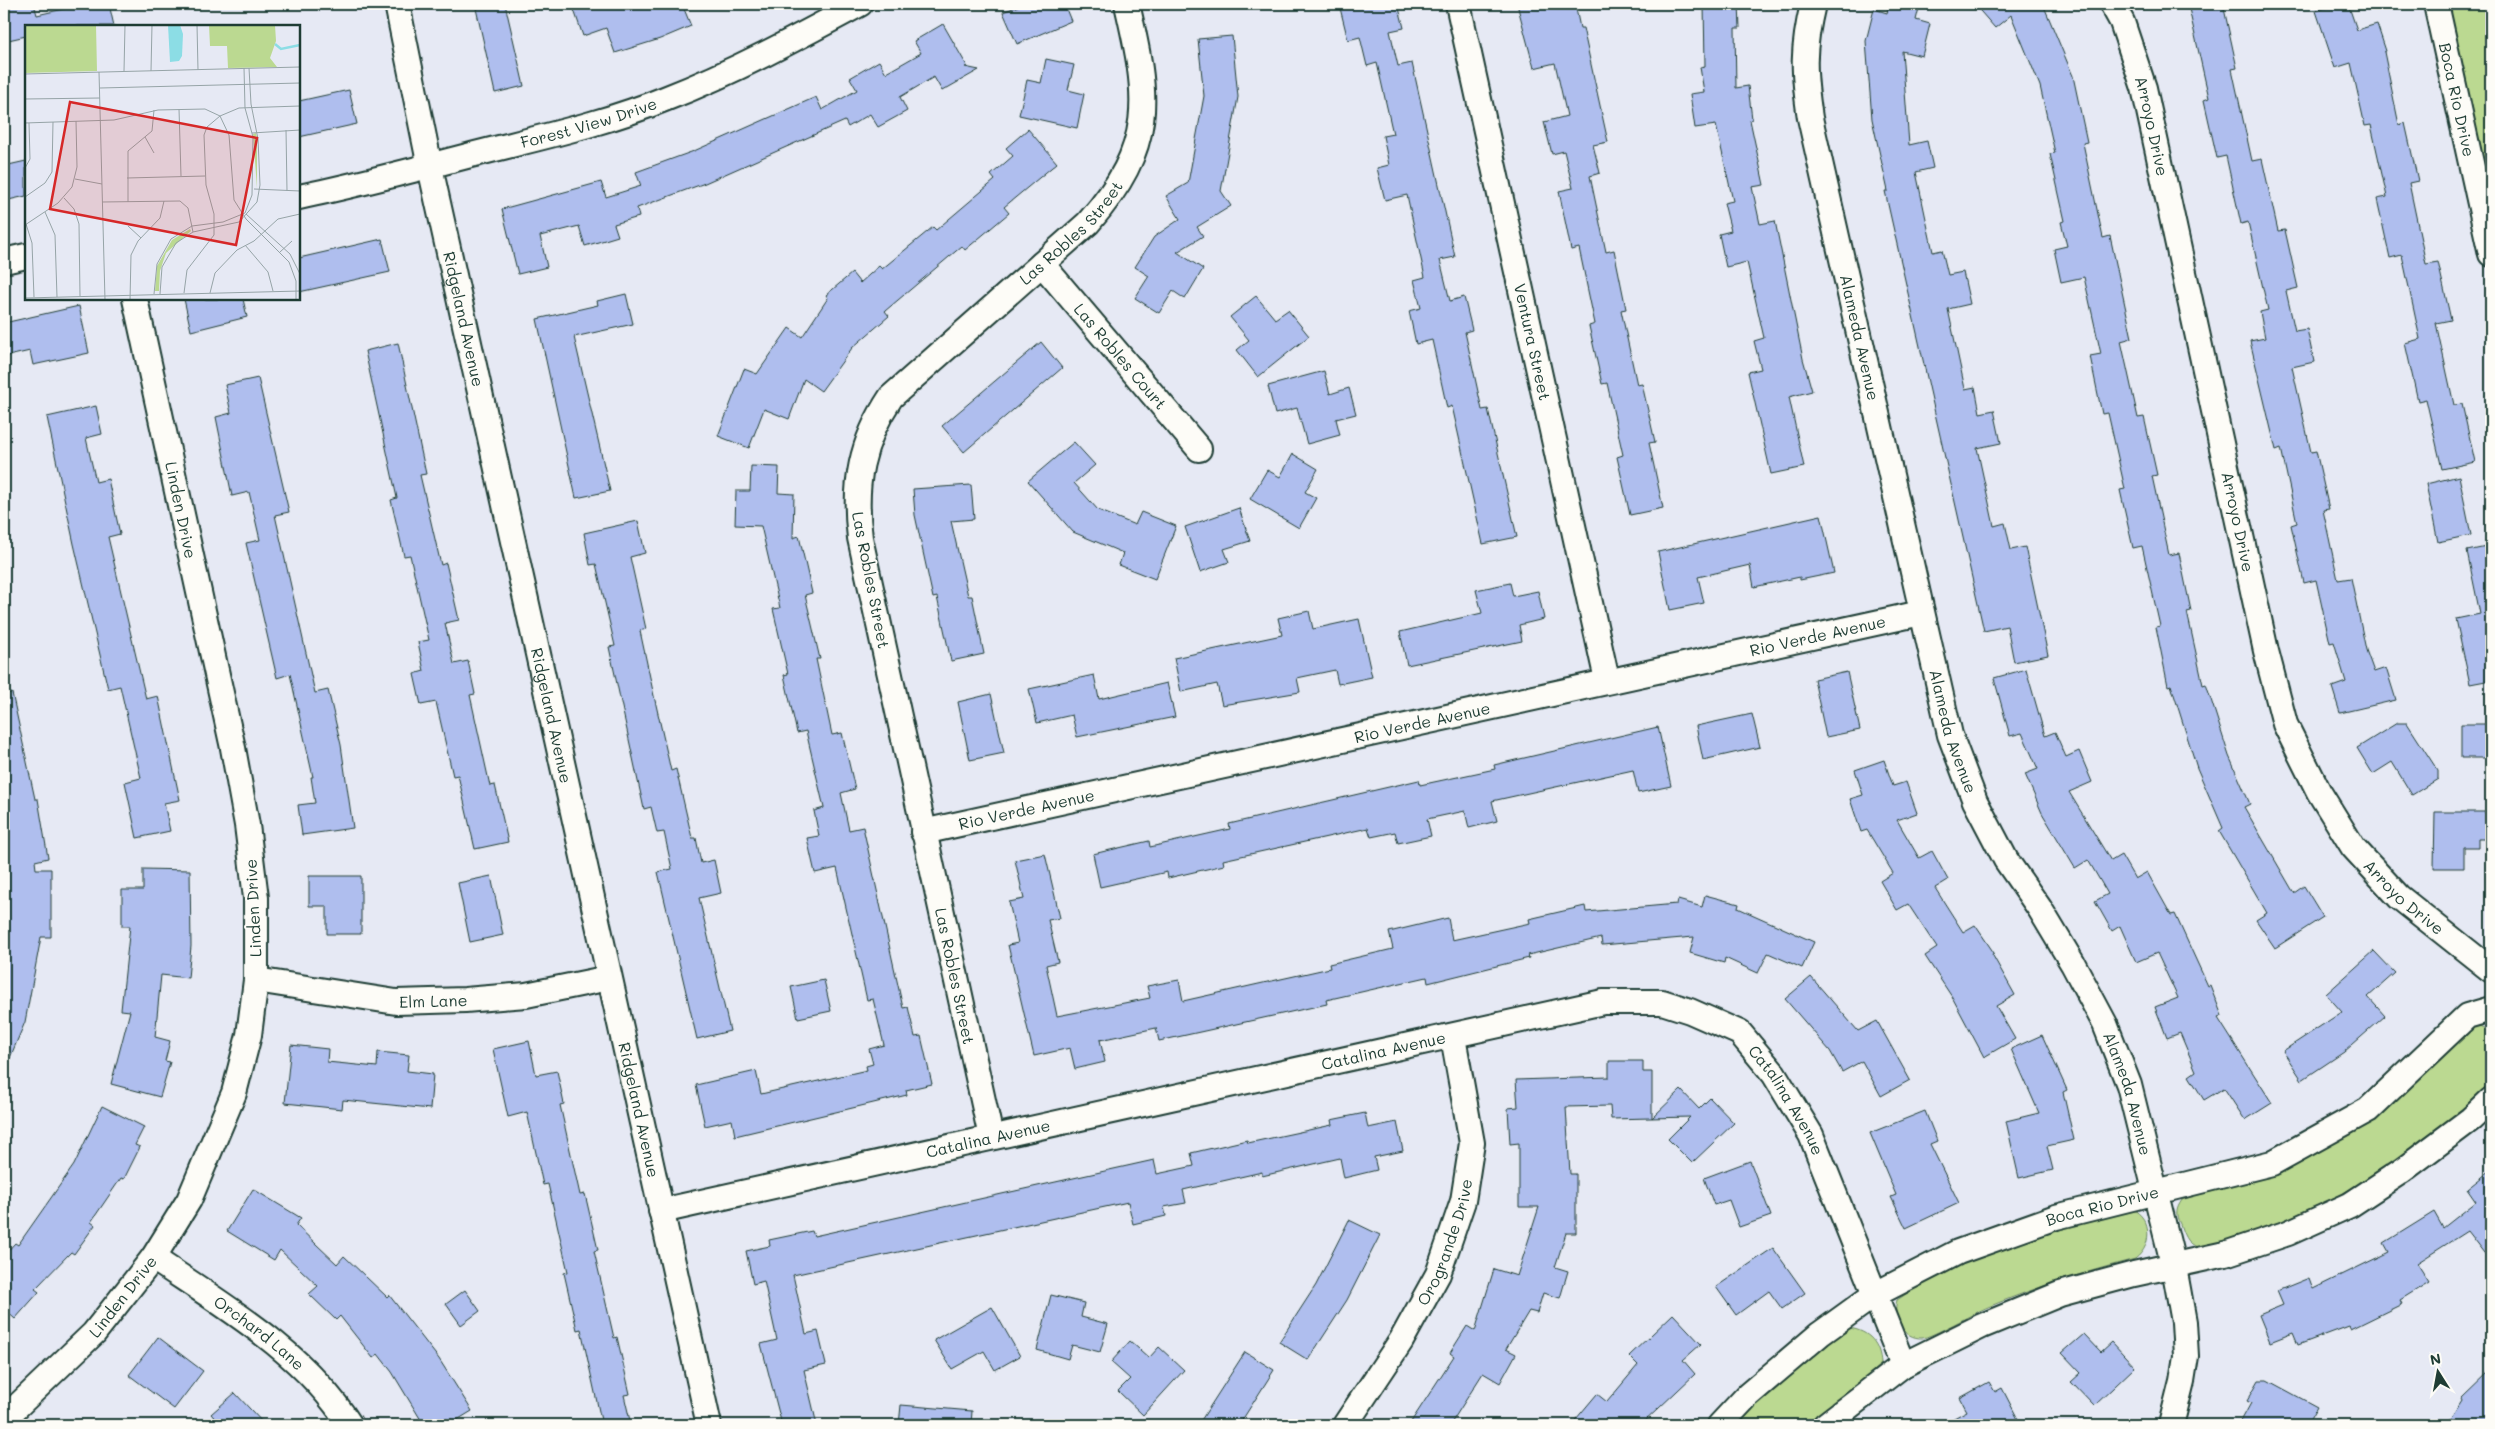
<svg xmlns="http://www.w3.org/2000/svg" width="2495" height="1429" font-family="Mali,sans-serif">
<rect width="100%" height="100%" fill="#e6e9f4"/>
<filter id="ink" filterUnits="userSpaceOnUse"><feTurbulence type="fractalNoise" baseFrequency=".02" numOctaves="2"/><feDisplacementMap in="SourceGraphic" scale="10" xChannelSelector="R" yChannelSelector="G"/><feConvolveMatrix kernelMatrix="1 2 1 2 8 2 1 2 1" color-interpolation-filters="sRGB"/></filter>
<g filter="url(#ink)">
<path fill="#bbd991" stroke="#6d8b62" d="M2442 4H2491V213Z
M2477 1025 2491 1031V1081C2422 1152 2334 1208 2238 1237 2225 1242 2204 1253 2191 1244 2185 1240 2182 1230 2180 1224 2175 1214 2176 1209 2182 1200L2285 1163 2464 1030Z
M2127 1207C2151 1214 2155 1244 2135 1259 2085 1272 2036 1287 1988 1307 1976 1312 1930 1338 1922 1338 1903 1339 1892 1317 1897 1300L1941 1271 2011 1239Z
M1849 1328C1869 1331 1880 1343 1881 1364L1811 1425H1733L1749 1408 1838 1334Z"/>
<path fill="#afbeee" stroke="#1f3d34" d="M4 4H34L37 15 86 4H109L114 26H26V36L4 41Z
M475 4H505L524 86 495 93Z
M572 4H682L691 26 660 39 615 53 606 28 583 36Z
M1023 4H1064L1071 21 1017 44 1003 12Z
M1356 4H1398L1404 28 1390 31 1398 66 1412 63 1455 257 1440 260 1450 301 1464 297 1472 330 1465 332 1482 410 1488 409 1517 537 1483 544 1452 406 1447 408 1432 340 1416 344 1409 311 1421 308 1414 280 1425 277 1407 195 1385 200 1377 168 1389 165 1383 136 1393 134 1377 63 1367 66 1360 37 1348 40 1340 8Z
M1517 4H1575L1580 28H1583L1608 142 1593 145 1600 173 1590 176 1606 252 1614 250 1626 309 1621 310 1637 385 1642 384 1655 442 1649 443 1663 508 1630 515 1617 457 1623 455 1607 383 1602 384 1589 326 1595 324 1579 248 1571 250 1559 191 1573 188 1564 151 1552 154 1544 122 1567 116 1555 63 1534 68Z
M1704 4H1739L1740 28H1735L1736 88 1748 86 1752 119 1750 120 1764 185 1752 187 1760 224 1775 221 1803 359 1812 391 1789 397 1804 467 1771 474 1748 372 1761 369 1754 341 1764 338 1747 262 1726 267 1719 234 1731 231 1724 203 1733 201 1716 125 1695 128 1690 94 1704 92 1700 67 1705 66Z
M1889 4H1920L1916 20 1930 24 1922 56 1902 51 1909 145 1927 141 1933 168 1916 172 1933 252 1942 250 1948 275 1963 272 1970 304 1948 309 1965 389 1975 387 1980 413 1994 410 2001 443 1977 448 1994 526 2005 523 2011 550 2025 547 2048 655 2014 662 2007 626 1984 631 1885 191H1888L1872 119 1866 41 1874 9 1887 13Z
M1974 4H2043L2073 76 2087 142 2083 143 2103 238 2110 236 2132 338 2121 341 2138 418 2144 417 2157 475 2152 476 2169 555 2179 553 2191 611 2187 612 2203 685 2206 684 2229 756 2250 804 2244 807 2294 893 2304 886 2323 917 2275 948 2256 920 2267 913 2219 831 2223 828 2197 768 2171 685 2168 686 2156 627 2160 626 2142 546 2133 548 2120 490 2125 489 2108 413 2102 414 2090 356 2101 354 2084 277 2061 282 2054 249 2067 246 2061 222 2065 221 2050 154 2055 153 2040 86 2011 15 1995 28Z
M2188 4H2223L2237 68 2232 69 2252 161 2262 159 2278 231 2285 230 2298 288 2286 291 2295 331 2307 329 2314 362 2292 367 2311 452 2316 451 2329 509 2323 510 2338 580 2351 578 2366 650 2374 672 2386 668 2396 700 2340 713 2332 687 2346 682 2334 642 2330 643 2316 580 2304 583 2291 525 2297 523 2281 448 2276 450 2250 341 2265 338 2260 312 2268 310 2248 222 2241 224 2226 156 2217 158 2204 100 2209 98Z
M2338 4H2348L2357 30 2377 24 2386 51 2384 52 2399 125 2405 123 2418 181 2409 183 2426 264 2438 262 2451 320 2436 323 2454 405 2462 404 2475 462 2442 469 2426 399 2418 401 2405 343 2420 339 2402 255 2390 258 2377 199 2387 197 2371 125 2365 126 2351 63 2335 68 2316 11Z
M943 24 967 66 965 67 979 70 942 91 934 77 900 97 907 111 878 127 870 114 848 127 845 121 705 183 637 208 639 217 614 224 618 236 585 246 579 226 540 236 547 267 518 274 502 209 601 182 606 197 641 186 636 172 694 151 816 97 822 110 857 90 850 78 879 61 886 73 921 53 914 41Z
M1232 36 1238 97 1221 191 1231 206 1197 227 1203 236 1177 252 1203 269 1185 299 1173 291 1159 313 1135 298 1149 276 1135 267 1154 237 1180 219 1166 196 1188 183 1204 96 1198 39Z
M1046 59 1074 65 1068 90 1084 94 1077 128 1019 115 1027 80 1041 83Z
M349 90 357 124 299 137V101Z
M1028 129 1057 163 1004 207 1009 213 965 250 962 246 885 311 889 316 852 348 821 391 804 379 789 419 764 409 749 448 718 436 744 369 757 374 789 328 802 337 828 298 826 295 852 273 860 283 879 266 882 269 933 227 936 230 995 180 991 175 1013 156 1006 148Z
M26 161V196L4 201V166Z
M382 239 390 272 299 292V258Z
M626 294 633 324 574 337 610 491 576 498 537 319 598 305 597 301Z
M1256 296 1275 319 1288 310 1309 336 1258 377 1237 350 1249 340 1230 317Z
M184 299H243L247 317 191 331Z
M79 306 89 353 33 365 30 351 4 357V323Z
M1041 342 1062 368 964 452 942 426Z
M398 343 426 474 420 475 441 565 446 563 459 620 445 623 454 664 468 661 475 694 470 695 490 786 495 785 508 842 475 849 458 775 453 776 436 702 421 705 414 674 424 671 418 642 429 640 410 555 404 556 391 500 397 498 365 351Z
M1324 371 1330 394 1349 388 1356 414 1336 419 1340 435 1307 444 1297 408 1275 414 1268 386Z
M258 378 289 512 275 515 315 693 328 690 341 745 353 828 302 835 298 805 315 803 311 777H313L290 674 277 678 246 543 260 540 249 492 232 496 216 417 231 413 225 385Z
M96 406 102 434 86 438 96 482 108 479 120 534 108 537 146 699 158 696 180 800 164 803 170 831 137 838 125 782 141 778 120 686 108 689 74 544 47 417Z
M1074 442 1095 465 1074 483 1098 510 1135 525 1141 512 1176 526 1155 579 1119 565 1123 553 1073 532 1028 481Z
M1293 454 1318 469 1305 492 1316 498 1299 528 1250 499 1267 470 1280 477Z
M751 466 779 467 778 493 794 494 793 538 799 536 812 593 805 595 820 659H816L832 735 842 733 855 789 841 793 849 830 863 827 903 1008 908 1007 915 1037 921 1036 932 1084 906 1090 907 1095 735 1136 732 1120 705 1126 696 1085 756 1071 761 1094 867 1070 866 1066 873 1064 869 1049 884 1045 873 999 867 1000 837 868 815 873 807 838 819 836 814 811 824 808 806 731 797 733 784 675 788 674 773 609 780 608 761 526 735 525 736 491H750Z
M2459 476 2471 535 2438 542 2426 484Z
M971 485 974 519 951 521 968 596H972L984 654 951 661 937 597 933 598 915 515 913 489Z
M1239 508 1250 541 1224 549 1229 562 1200 572 1185 527Z
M1821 515 1834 573 1800 580V577L1754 587 1750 565 1698 577 1704 603 1670 610 1658 552Z
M638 521 645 553 630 557 646 629 640 631 654 696 671 771 676 769 692 838H696L701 863 714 860 721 893 699 898 730 1031 697 1039 658 872 672 869 664 832 657 833 651 807 644 809 609 647 615 646 596 564 590 565 584 533Z
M2491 546V680L2470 684 2456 619 2480 614 2467 551Z
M1510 583 1513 596 1538 591 1544 619 1519 625 1522 641 1407 665 1400 632 1482 613 1476 590Z
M1309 611 1313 629 1359 619 1372 677 1338 684 1335 670 1297 678 1300 692 1222 705 1217 684 1181 692 1174 658 1282 635 1278 618Z
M2026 669 2045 736 2055 732 2066 757 2079 751 2092 782 2069 792 2111 861 2121 855 2135 879 2147 872 2171 915 2175 914 2208 986 2210 985 2222 1016 2218 1018 2272 1103 2245 1120 2224 1088 2204 1100 2189 1076 2196 1071 2180 1033 2167 1038 2155 1007 2178 998 2157 953 2136 962 2120 926 2112 931 2095 901 2108 894 2088 860 2075 868 2042 813 2025 774 2038 769 2022 733 2010 736 1994 678Z
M1847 672 1860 730 1826 737 1814 679Z
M1094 675 1099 699 1167 683 1175 717 1077 737 1072 715 1037 723 1029 689Z
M12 693 35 799H38L48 858 35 861 36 869H51V937H41L25 1022 4 1072V694Z
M991 694 1004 753 970 760 958 702Z
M1752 714 1760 747 1703 760 1696 726Z
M2397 723H2407L2438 771V779L2412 795 2392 762 2373 774 2357 748Z
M2461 724H2491V758H2461Z
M1658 727 1671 786 1638 793 1633 770 1492 801 1497 821 1469 828 1465 811 1427 819 1431 836 1398 843 1395 832 1371 837 1368 828 1223 860 1224 865 1168 878 1167 872 1100 887 1093 854 1149 841 1150 847 1230 829 1229 824 1419 780 1420 785 1495 769 1494 765Z
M1884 760 1893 786 1906 782 1917 813 1897 820 1919 858 1932 851 1948 880 1935 888 1963 932 1975 925 1994 953 1992 954 2015 995 1996 1006 2015 1039 1984 1057 1952 997 1925 956 1937 948 1908 904 1897 910 1880 881 1893 873 1867 830 1861 832 1850 799 1863 795 1855 770Z
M2435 812H2491V839H2478V847H2464V868H2434Z
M1045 854 1060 918 1048 920 1058 962 1046 965 1057 1016 1150 998 1147 986 1179 980 1183 1001 1330 968 1329 964 1393 949 1389 932 1448 918 1452 940 1530 923 1529 919 1585 906 1586 912 1677 904 1678 900 1702 907 1705 895 1739 904 1738 908 1814 942 1802 968 1768 953 1758 973 1725 958 1724 963 1690 953 1694 937 1602 945 1601 938 1528 955 1529 958 1428 983 1427 977 1326 1000 1327 1004 1159 1041 1156 1028 1100 1040 1105 1062 1075 1069 1070 1048 1034 1056 1008 945 1018 943 1009 902 1024 899 1015 860Z
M143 869 190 870 191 946 188 978 161 975 155 1037 170 1041 165 1061 170 1062 160 1097 111 1084 130 1011 121 1010 130 926H122V890H143Z
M309 876H361V934H327V906H309Z
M491 876 503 935 470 942 458 883Z
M2374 951 2395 973 2368 997 2385 1016 2344 1052 2302 1080 2283 1051 2342 1012 2326 994Z
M1811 977 1858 1031 1877 1021 1910 1080 1881 1096 1862 1061 1842 1072 1830 1051 1785 999Z
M824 980 831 1011 798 1018 791 987Z
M2042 1035 2067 1090 2063 1092 2074 1140 2047 1146 2053 1170 2019 1178 2006 1121 2039 1113 2011 1049Z
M529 1041 536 1075 557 1071 564 1104 560 1105 580 1195 585 1194 598 1250 594 1251 614 1338 617 1337 630 1394 624 1395 631 1425H602L581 1329 577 1330 564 1273 568 1272 548 1184 543 1185 527 1112 508 1117 493 1049Z
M291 1045 328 1049 327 1062 377 1067 378 1052 409 1055 407 1071 433 1074 430 1109 343 1100 342 1109 285 1103Z
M1609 1061H1643V1072H1652V1118L1681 1090 1699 1109 1710 1098 1734 1123 1692 1163 1668 1139 1690 1117 1611 1119 1610 1106 1566 1107 1570 1174H1576V1233H1566L1555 1267 1568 1271 1560 1298 1543 1293 1537 1313 1529 1311 1506 1349 1516 1354 1500 1383 1483 1373 1450 1425H1409L1454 1356 1450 1353 1467 1326 1475 1331 1494 1269 1517 1276 1539 1207H1519V1143L1510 1144 1508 1108 1518 1107 1516 1080 1609 1077Z
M102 1106 144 1127 135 1145 140 1147 124 1179 121 1178 91 1222 95 1225 74 1254 71 1252 35 1289 39 1292 15 1319 4 1309V1255L15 1243 18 1245 74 1165Z
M1925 1111 1937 1141 1930 1144 1959 1203 1906 1228 1891 1197 1896 1195 1870 1133Z
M1365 1113 1368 1128 1397 1122 1403 1151 1374 1157 1377 1170 1344 1178 1340 1158 1262 1176V1172L1183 1190 1186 1203 1164 1207 1166 1216 1133 1224 1128 1202 793 1275 806 1334 818 1331 826 1365 804 1370 817 1425H782L761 1344 777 1340 764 1281 753 1284 746 1251 770 1246 769 1240 812 1231 814 1236 1154 1160 1157 1174 1194 1166 1191 1153 1247 1140 1248 1143 1332 1125 1331 1120Z
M1750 1161 1771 1216 1739 1227 1729 1200 1714 1205 1704 1178Z
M2491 1170V1262L2467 1231 2417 1263 2429 1282 2400 1300 2402 1304 2351 1329 2349 1326 2298 1345 2293 1333 2270 1342 2259 1315 2283 1305 2277 1291 2309 1278 2313 1289 2389 1252 2384 1243 2434 1212 2443 1228 2476 1202 2467 1189Z
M253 1189 301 1218 296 1225 337 1264 344 1256 387 1297 389 1295 439 1359 472 1411 449 1425H424L392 1372 378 1354 373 1358 340 1316 336 1320 309 1294 318 1286 280 1250 274 1260 227 1231Z
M1349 1220 1380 1235 1347 1300 1308 1360 1279 1342 1316 1285Z
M1773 1248 1805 1293 1782 1309 1769 1291 1736 1315 1716 1287Z
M465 1290 480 1311 461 1325 446 1304Z
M1051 1295 1084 1303 1081 1317 1108 1324 1100 1352 1072 1345 1068 1359 1037 1350Z
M992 1307 1020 1356 995 1370 984 1351 952 1369 934 1340Z
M1673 1314 1701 1344 1683 1360 1695 1374 1641 1425H1571L1597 1394 1607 1402 1638 1365 1629 1356Z
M2084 1334 2101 1352 2112 1342 2135 1367 2094 1406 2071 1382 2081 1373 2062 1353Z
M158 1337 203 1371 174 1409 129 1375Z
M1130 1341 1149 1358 1159 1347 1184 1370 1143 1415 1118 1391 1130 1379 1111 1362Z
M1245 1352 1274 1370 1239 1425H1198Z
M2491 1370V1418L2484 1425H2447L2463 1400 2462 1398Z
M2259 1380H2267L2317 1407 2307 1425H2239L2251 1403 2247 1401Z
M1989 1382 1995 1392 2002 1388 2021 1425H1941L1967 1411 1960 1398Z
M235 1393 265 1425H221L211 1414Z
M901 1405 972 1411 971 1425H899Z"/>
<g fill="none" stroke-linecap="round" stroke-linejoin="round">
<defs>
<g id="minor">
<path id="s1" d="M397 4 430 167 709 1425"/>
<path id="s2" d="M1458 4 1607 680"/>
<path id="s3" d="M1813 4C1802 50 1803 71 1810 118L1950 735 1975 801 2006 860 2040 909 2073 964 2105 1024 2129 1085 2174 1267 2184 1322 2186 1356 2182 1381 2171 1425"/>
<path id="s4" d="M2112 4 2122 22 2144 88 2266 651 2285 724 2319 792 2353 847 2399 897 2491 970"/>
<path id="s5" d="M2436 4 2491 254"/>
<path id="s6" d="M299 197C357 185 414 170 471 155 537 138 604 124 667 98 734 72 797 38 860 4"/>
<path d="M4 261 26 256"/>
<path id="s7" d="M1042 264 1199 449"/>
<path id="s8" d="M923 832 1921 613"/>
<path id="s9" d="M256 980 396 1002 465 1000 526 995 609 978"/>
<path id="s10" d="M991 1137 860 538C853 484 861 442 891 397L1088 223C1156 145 1149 99 1127 4"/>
<path id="s11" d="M661 1211 1603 1002H1662L1690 1011 1740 1033 1774 1074 1811 1135 1903 1365"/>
<path id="s12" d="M153 1258C224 1306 303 1351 350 1425"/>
<path id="s13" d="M4 1419 94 1333 153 1258 189 1200 234 1093 249 1035 256 980V898L247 825 233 748 135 299"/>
<path id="s14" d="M1345 1425 1401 1341 1438 1274 1463 1201 1472 1143 1453 1037"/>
<path id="s15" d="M1720 1425 1748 1395 1820 1334 1874 1295 1958 1252 2056 1217 2272 1163 2368 1110 2467 1016 2491 1009"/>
<path d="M1825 1425 1903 1365 1982 1326 2060 1294 2134 1274 2225 1254 2288 1233 2350 1205 2403 1170 2471 1119 2491 1100"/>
</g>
</defs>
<use href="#minor" stroke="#1f3d34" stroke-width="28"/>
<use href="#minor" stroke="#fdfcf7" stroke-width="24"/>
</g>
</g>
<g text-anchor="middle" stroke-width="4" stroke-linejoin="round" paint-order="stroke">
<g font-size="16" fill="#1f3d34" stroke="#fdfcf7">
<text dy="6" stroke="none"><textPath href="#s5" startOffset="98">Boca Rio Drive</textPath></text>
<text dy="6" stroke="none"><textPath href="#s6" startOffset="299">Forest View Drive</textPath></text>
<text dy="6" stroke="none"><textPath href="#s4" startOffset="129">Arroyo Drive</textPath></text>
<text dy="6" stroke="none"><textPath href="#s10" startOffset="1005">Las Robles Street</textPath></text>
<text dy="6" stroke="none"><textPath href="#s1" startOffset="322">Ridgeland Avenue</textPath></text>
<text dy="6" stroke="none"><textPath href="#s3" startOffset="340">Alameda Avenue</textPath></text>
<text dy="6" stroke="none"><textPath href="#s2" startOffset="346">Ventura Street</textPath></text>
<text dy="6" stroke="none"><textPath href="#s7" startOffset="121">Las Robles Court</textPath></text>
<text transform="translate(181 510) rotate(78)" y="6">Linden Drive</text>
<text dy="6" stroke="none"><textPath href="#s4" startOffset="534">Arroyo Drive</textPath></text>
<text transform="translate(871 580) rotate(79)" y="6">Las Robles Street</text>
<text dy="6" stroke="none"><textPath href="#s8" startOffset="916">Rio Verde Avenue</textPath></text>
<text dy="6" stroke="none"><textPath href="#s1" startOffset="728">Ridgeland Avenue</textPath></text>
<text dy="6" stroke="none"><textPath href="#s8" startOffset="511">Rio Verde Avenue</textPath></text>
<text dy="6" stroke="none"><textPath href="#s3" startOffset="745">Alameda Avenue</textPath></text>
<text dy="6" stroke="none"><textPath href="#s8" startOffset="106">Rio Verde Avenue</textPath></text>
<text dy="6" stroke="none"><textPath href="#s4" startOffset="954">Arroyo Drive</textPath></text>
<text transform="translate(253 908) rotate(-93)" y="6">Linden Drive</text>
<text transform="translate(955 976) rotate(78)" y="6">Las Robles Street</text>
<text dy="6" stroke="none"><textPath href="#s9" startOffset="179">Elm Lane</textPath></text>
<text dy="6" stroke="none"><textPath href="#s11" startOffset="740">Catalina Avenue</textPath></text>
<text dy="6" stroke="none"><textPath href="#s3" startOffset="1150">Alameda Avenue</textPath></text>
<text dy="6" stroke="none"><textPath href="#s11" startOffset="1190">Catalina Avenue</textPath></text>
<text dy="6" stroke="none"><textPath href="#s1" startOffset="1132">Ridgeland Avenue</textPath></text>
<text dy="6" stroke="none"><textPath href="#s11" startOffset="335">Catalina Avenue</textPath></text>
<text dy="6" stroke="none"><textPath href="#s15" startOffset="448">Boca Rio Drive</textPath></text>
<text dy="6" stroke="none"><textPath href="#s14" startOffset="210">Orogrande Drive</textPath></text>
<text dy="6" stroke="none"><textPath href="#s13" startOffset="171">Linden Drive</textPath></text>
<text dy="6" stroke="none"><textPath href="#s12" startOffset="130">Orchard Lane</textPath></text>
</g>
</g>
<g transform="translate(25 25)">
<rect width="275" height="275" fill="#e6e9f4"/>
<path d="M0 0H71L72 46 0 48ZM184 0H250L251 16 245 33 252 42 203 43 202 21H185ZM231 108 232 113V163L228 109ZM165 204 166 206 141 228 135 246 134 266H130L132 241 147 215Z" fill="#bbd991"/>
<path d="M143 0H155L158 9 157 31 154 36 145 37Z" fill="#8cdde5"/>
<path fill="none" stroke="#8cdde5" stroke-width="2.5" d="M250 19 256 24 275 20"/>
<path fill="none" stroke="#96a4a7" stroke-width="1" d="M172 0 173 45M99 46 100 0M126 46 127 0M74 47 80 275M0 49 275 42M75 63 275 58M0 74 75 73M154 84 156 151M0 98 89 95 133 85 180 84 195 91 214 83 275 81M261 105 262 166M227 108 275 105M120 112 129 128M0 143 5 134 4 98M102 153 180 151M50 154 77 159M229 164 275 166M0 172 20 158 27 147 28 97M39 173 49 184 54 199 55 271M77 177 155 176 163 183 168 207M103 177V126L127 106 129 85M20 187 30 210 32 272M221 189 265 229 275 249M1 199 7 218 9 272M0 200 33 178 47 162 52 142 51 96M103 201 116 213M220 220 243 247 248 266M255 227 267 216M159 268 162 245 189 210V189L181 160 179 110 182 102 195 91 204 110 209 175 221 194 264 237 271 256V275M185 268 190 248 212 225 229 216 253 194 275 189M129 269 132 239 146 214 167 201 198 197 220 188 227 170 228 112 220 83 219 43M135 269 137 242 151 218 168 207 214 197 232 177 235 160 233 114 226 79 224 43M0 273 275 266M105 275 106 230 113 216 135 193 139 176"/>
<path fill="#d62828" fill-opacity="0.15" stroke="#d62828" stroke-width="2.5" d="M45 77 232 113 211 220 25 184Z"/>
<rect width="275" height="275" fill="none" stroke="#1f3d34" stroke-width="2.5"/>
</g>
<rect width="2495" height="1429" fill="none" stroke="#fdfcf7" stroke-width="20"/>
<rect x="10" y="10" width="2475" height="1409" fill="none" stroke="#1f3d34" stroke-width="2" filter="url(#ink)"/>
<g transform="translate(2438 1372) rotate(349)" stroke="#fdfcf7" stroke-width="4" paint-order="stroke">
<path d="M0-4L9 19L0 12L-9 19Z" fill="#1f3d34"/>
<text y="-8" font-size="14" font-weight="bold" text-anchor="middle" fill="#1f3d34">N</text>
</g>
</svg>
